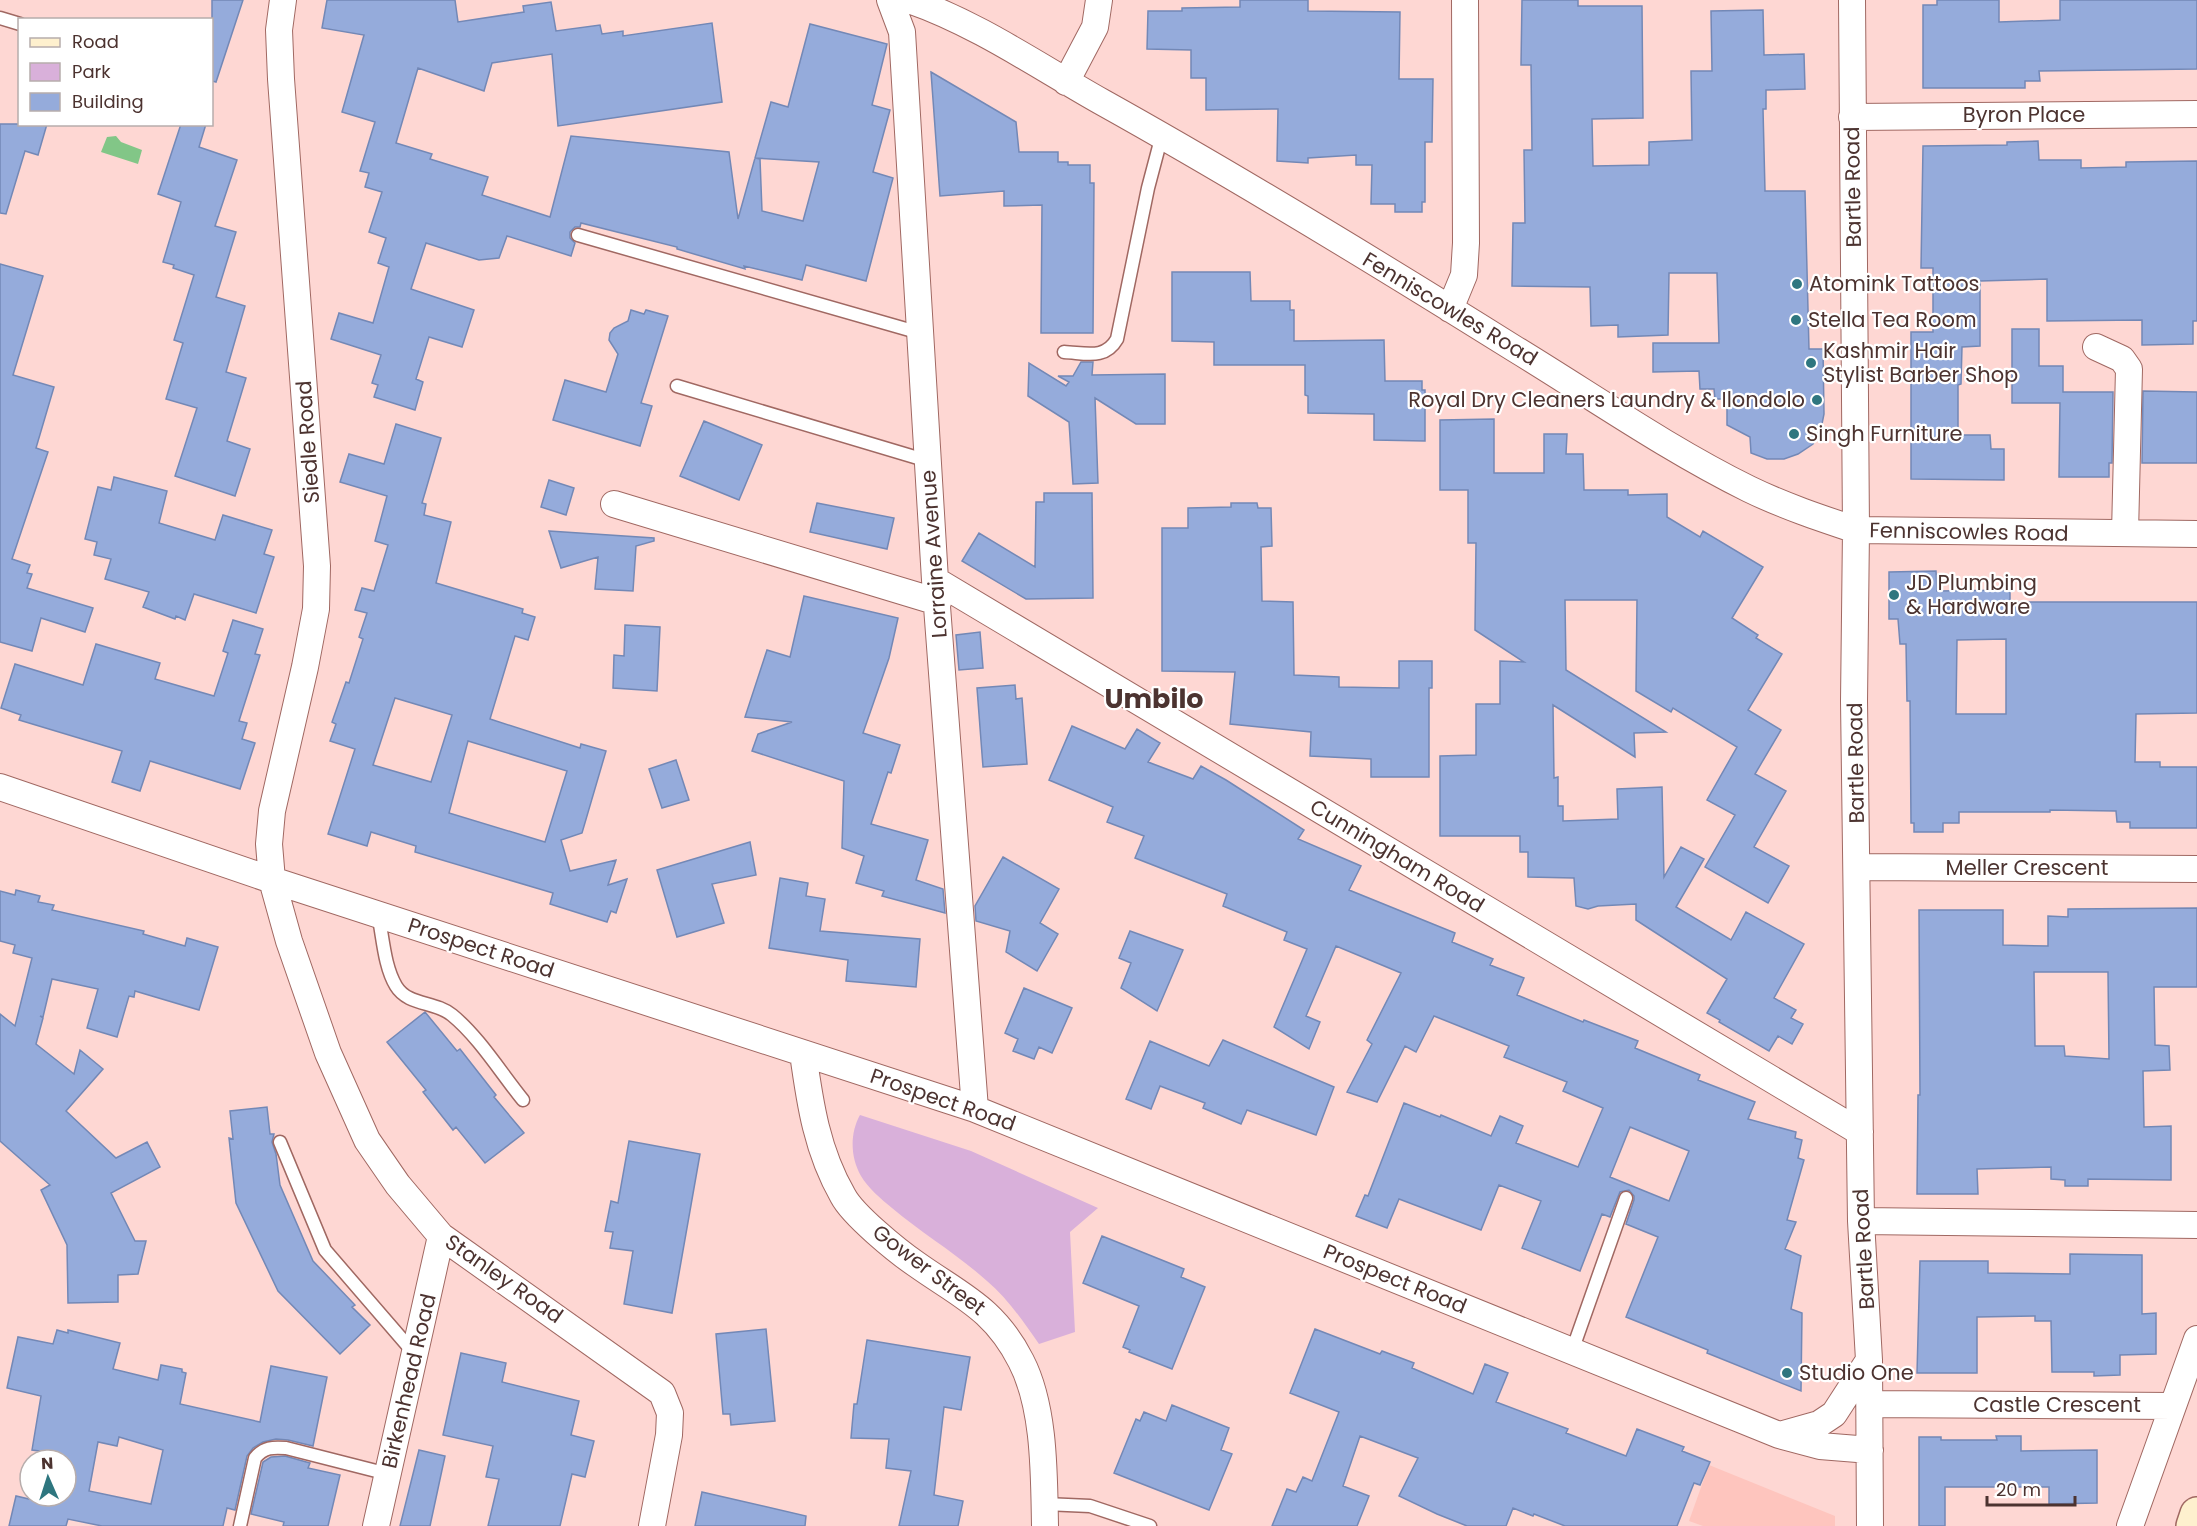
<svg xmlns="http://www.w3.org/2000/svg" width="2197" height="1526" font-family="Poppins,sans-serif">
<rect width="100%" height="100%" fill="#fed7d3"/>
<path fill="#fec5be" d="M1709 1465 1835 1516V1526H1703L1689 1521Z"/>
<path fill="#d9b0da" d="M860 1115 971 1151 1098 1208 1070 1232 1075 1332 1039 1344C1023 1321 1008 1299 987 1281 957 1254 923 1234 892 1208 881 1199 868 1188 861 1176 850 1157 850 1133 860 1115Z"/>
<path fill="#82c687" d="M116 136 121 142 142 150 138 164 101 152 107 137Z"/>
<path fill="#95abdb" stroke="#7388b6" stroke-width="1.5" fill-rule="evenodd" d="M212 0H243L216 82 212 81Z
M327 0H455L458 22 524 12 523 6 551 2 556 31 600 25 602 34 623 31V36L712 23 722 102 558 126 552 54 492 63 484 91 418 68 396 143 432 154 430 159 488 177 482 195 550 217 571 136 729 152 738 219 755 158 760 159 762 211 803 221 819 162 755 158 771 102 788 107 810 24 887 44 872 105 890 110 873 172 893 178 866 281 806 265 802 280 744 266 745 269 677 249V247L581 223 580 227H575L570 232V238L575 243 571 256 507 236 499 258 479 260 426 243 411 289 474 310 462 347 429 337 416 379 423 382 415 410 374 397 378 385 372 383 381 355 331 339 339 313 373 323 389 267 378 263 386 238 369 232 382 192 365 187 369 173 360 171 375 122 342 112 364 35 322 28Z
M1240 0H1308V11L1400 12 1399 79H1433L1432 142H1425V202H1422V212H1395V204H1371L1372 165H1356V155L1308 158V163L1277 161 1278 109 1206 110V78H1191V50L1147 49 1148 11H1182V8L1240 7Z
M1522 0H1578V6H1642L1643 118 1592 119 1593 166 1649 165V142L1692 140 1691 71H1712L1711 11 1763 10 1764 55 1804 54 1805 89 1766 90V109H1763L1765 191H1805L1809 349H1823L1824 414 1821 429 1813 444 1798 454 1784 459H1767L1751 453 1750 437 1727 425V399H1715L1714 389H1700L1699 371 1653 372V343H1719L1717 273H1669L1668 335 1618 337V325L1591 326 1590 287 1512 286 1513 223H1525L1524 150H1532L1531 65H1521Z
M1937 0H1999V22L2060 20V0H2197V69L2039 71 2040 81H2025V88H1923V5H1937Z
M931 72 1016 122 1019 152H1058V162H1068V165H1090V183H1094L1093 333H1041L1042 205 1004 206V191L940 196Z
M0 124H47L38 155 25 151 6 214 0 213Z
M181 124H206L199 147 237 160 215 226 236 232 216 297 245 306 226 372 246 378 227 441 250 449 235 496 175 476 197 408 166 399 183 343 174 340 194 275 173 268 174 265 163 262 181 202 158 194Z
M2038 141 2039 160H2081V168L2126 167V162L2197 161V321H2193V344L2142 345V320L2047 321V279L1980 281V346L1962 347 1961 384 1958 385V435H1990L1991 449H2004V480L1911 479V332H1933V268H1921L1923 146 2007 145V142Z
M0 264 43 276 13 375 54 387 36 448 48 452 12 559 30 565 27 573 32 574 27 588 93 608 85 632 41 618 32 651 0 642Z
M1172 272H1250L1251 301H1290V310H1294V341L1384 340 1385 381H1422V390H1425V441L1374 440V414L1308 413V396L1305 395V365H1214V342L1172 341Z
M631 310 644 314 646 310 668 316 641 403 652 406 640 446 553 420 565 380 606 392 618 354 609 340 610 333 614 328 628 321Z
M2012 329H2039V366H2063V392H2113L2112 463H2109V477H2059L2060 403H2012Z
M1081 362H1093L1092 375 1165 374V424H1136L1095 398 1098 483 1073 484 1069 422 1028 396 1029 363 1066 386 1069 382 1058 376H1073Z
M2143 391 2197 392V463H2142Z
M1494 419V473H1544V434H1567L1566 454H1583L1584 490H1628V495L1667 494V517L1700 537 1703 531 1763 567 1732 618 1758 635 1756 638 1782 654 1748 710 1781 730 1755 774 1786 791 1754 847 1789 866 1768 903 1705 867 1735 815 1707 800 1737 747 1673 708 1671 712 1636 691 1637 600H1565L1566 670 1666 732 1634 733 1635 757 1553 705 1554 778 1558 777V806H1563V821L1618 819 1617 789 1662 787 1664 877 1681 847 1704 859 1676 907 1731 940 1746 912 1804 944 1774 998 1796 1010 1791 1018 1803 1024 1792 1044 1778 1036 1769 1051 1719 1022 1720 1020 1707 1013 1727 979 1636 920V904L1598 906 1588 909 1576 906 1574 878 1528 877V852H1520V836H1440V756L1476 755V704H1500V661L1524 662 1475 630 1476 543H1468V490H1440V420Z
M704 421 762 445 739 500 680 476Z
M396 424 441 438 422 503 426 504 424 515 451 522 436 583 523 609 522 613 535 617 528 640 515 636 490 719 580 748 581 744 606 751 582 833 561 840 570 871 616 860 608 885 627 879 616 913 611 911 607 922 550 904 553 893 415 852 416 846 371 832 367 846 328 834 355 749 330 741 336 724 332 722 346 682 349 683 363 639 359 637 367 613 355 610 362 588 374 591 388 545 375 541 387 496 340 482 349 454 384 464ZM395 698 452 715 431 782 373 765ZM468 741 567 771 545 842 449 813Z
M114 477 167 491 159 523 215 540 223 515 272 530 264 554 274 557 256 613 194 594 185 620 176 616 175 619 143 607 149 592 105 579 111 559 94 555 97 542 85 539 98 487 111 490Z
M549 480 574 488 566 515 541 507Z
M1044 493H1092L1093 598 1026 599 962 561 979 533 1035 567 1036 502H1044Z
M817 503 894 518 887 549 810 532Z
M1231 503H1257L1258 508H1271L1272 546 1261 547 1262 601 1293 602 1294 675 1339 677V687L1399 688V661H1432V688H1429V777H1371V759L1310 756 1311 732 1230 724 1235 672 1162 671V528H1188V508L1231 507Z
M549 531 654 538V541L636 546 633 591 595 589 598 557 561 568Z
M1936 571 1937 591 2010 590V602H2197V713L2136 714 2135 762H2160V767H2197V828H2130V822H2117L2116 811 2050 810V812H1959V823H1943V832H1914V823H1911L1910 701H1907L1906 644H1900L1898 619H1889V572ZM2006 639V714H1956L1957 640Z
M804 596 898 618 889 658 863 733 900 745 891 773 888 772 871 824 928 840 916 880 943 889 945 913 882 896 884 891 856 883 864 856 842 848 844 781 752 751 758 734 792 722 745 717 767 650 790 657Z
M233 620 263 629 255 654 260 655 239 721 247 723 242 739 255 743 240 789 150 761 140 791 112 782 122 751 19 720 21 715 1 708 15 664 83 685 96 644 160 663 155 679 214 696 228 653 223 651Z
M625 625 660 627 657 691 613 688 614 655 624 656Z
M980 632 983 668 959 670 956 635Z
M1015 685 1016 699 1022 698 1027 764 983 767 977 688Z
M1072 726 1125 749 1137 729 1160 743 1148 762 1193 779 1201 766 1226 780 1304 830 1298 839 1361 866 1349 890 1455 933 1452 942 1493 959 1490 965 1524 978 1517 995 1583 1022 1584 1020 1638 1041 1635 1048 1700 1075 1698 1080 1755 1102 1748 1119 1796 1132 1795 1138 1802 1140 1798 1158 1804 1160 1787 1220 1796 1222 1785 1249 1801 1256 1791 1309 1802 1313 1801 1391 1707 1353 1708 1350 1626 1317 1658 1237 1626 1224 1634 1200V1196L1629 1190 1620 1192 1610 1217 1602 1214 1580 1271 1522 1248 1541 1201 1499 1185 1481 1230 1399 1199 1387 1228 1356 1216 1365 1195 1368 1196 1404 1103 1440 1117 1441 1115 1491 1136 1500 1116 1523 1126 1516 1143 1578 1167 1603 1108 1563 1091 1567 1082 1504 1057 1509 1046 1434 1016 1416 1052 1405 1046 1377 1102 1347 1092 1372 1044 1367 1040 1401 973 1336 946 1306 1016 1320 1022 1309 1049 1274 1027 1307 949 1284 940 1287 932 1223 906 1227 894 1135 858 1144 836 1107 822 1113 807 1049 780ZM1630 1127 1689 1151 1669 1201 1610 1177Z
M676 760 689 800 662 808 649 769Z
M750 842 756 875 712 884 724 923 677 937 657 870Z
M1003 857 1059 889 1040 923 1058 934 1037 971 1006 952 1010 931 976 921 975 906Z
M780 878 808 883 806 896 825 899 820 931 920 939 916 987 846 981 848 960 769 948Z
M16 890 40 896 38 902 54 905 52 910 144 931 143 934 185 946 187 938 218 947 199 1010 135 991 134 997 129 996 117 1037 87 1028 98 989 52 979 43 1017 40 1016 43 1018 36 1044 74 1074 80 1050 103 1069 66 1111 116 1158 147 1142 160 1167 111 1193 135 1241H146L138 1274 118 1275V1302L68 1303 67 1245 41 1190 50 1185 0 1141V1014L15 1026 32 958 13 953 15 945 0 941V891L15 895Z
M2197 908V987H2154L2155 1045 2169 1046 2170 1070 2143 1071 2144 1127 2171 1126V1180L2088 1179V1186H2065V1180L2051 1179V1167L1977 1169 1978 1194H1917L1918 1095H1920L1919 910H2003V945L2048 946V916L2068 917V909ZM2034 972H2108L2109 1059 2065 1056 2064 1046H2035Z
M1130 931 1183 950 1157 1011 1121 988 1131 963 1119 958Z
M1024 988 1072 1008 1052 1053 1039 1047 1034 1059 1013 1051 1018 1039 1005 1033Z
M425 1012 457 1051 460 1049 496 1095 494 1097 524 1133 485 1163 456 1127 453 1130 423 1092 426 1090 387 1042Z
M1223 1040 1334 1087 1316 1135 1247 1110 1241 1124 1203 1108 1205 1103 1160 1086 1151 1109 1126 1099 1150 1041 1209 1066Z
M267 1107 270 1134H274L272 1142 276 1154 280 1185 313 1261 355 1305 352 1307 370 1325 340 1354 278 1291 236 1203 229 1138 233 1139 230 1111Z
M629 1141 700 1154 672 1313 624 1304 633 1251 610 1248 613 1232 605 1231 611 1201 618 1203Z
M1102 1236 1184 1269 1181 1277 1205 1287 1172 1369 1129 1352 1130 1350 1123 1347 1139 1306 1083 1283Z
M2070 1254 2142 1255V1314L2156 1313V1354L2120 1355V1375L2094 1376V1372H2052L2051 1321H2035V1316L1977 1317V1373H1917L1920 1261H1988V1273L2070 1274Z
M766 1329 775 1421 731 1425 730 1414H723L716 1334Z
M1315 1329 1380 1354 1382 1351 1414 1363 1412 1368 1473 1394 1485 1364 1508 1373 1496 1402 1568 1429 1566 1433 1626 1456 1637 1429 1684 1447 1682 1451 1710 1462 1700 1485 1694 1483 1677 1526H1565L1534 1514 1533 1516 1513 1508 1506 1526H1467L1437 1514 1399 1496 1418 1458 1360 1436 1343 1486 1369 1496 1357 1526H1272L1287 1489 1296 1492 1303 1477 1312 1481 1339 1412 1290 1393Z
M57 1330 68 1333V1330L120 1343 113 1369 158 1380 161 1365 182 1369V1372L186 1373 180 1404 260 1422 271 1366 327 1377 313 1446 288 1440 276 1439 263 1442 253 1448 247 1456 235 1510 227 1508 223 1526H102L68 1519 66 1526H9L16 1496 29 1499 30 1493V1496H66V1460H37L39 1451 32 1450 41 1396 7 1388 18 1337 53 1344ZM119 1437 163 1450 151 1504 89 1491 98 1442 117 1446Z
M867 1340 970 1357 961 1410 944 1407 934 1495 963 1501 958 1526H899L911 1471 886 1468 889 1439 851 1438 854 1404H857Z
M461 1353 506 1363 502 1382 579 1401 571 1435 594 1441 585 1477 572 1474 560 1526H488L499 1479 486 1477 493 1446 443 1435Z
M1172 1405 1229 1428 1221 1450 1232 1454 1209 1510 1114 1473 1136 1419 1140 1421 1144 1412 1166 1421Z
M1996 1436H2021V1451L2097 1450V1503L2049 1504V1487H1945V1526H1919V1437H1941V1440H1997Z
M419 1450 445 1456 430 1526H400Z
M285 1456 310 1463 308 1468 340 1475 328 1526H283L284 1522 251 1514 263 1462 271 1457Z
M702 1492 806 1516 805 1526H695Z"/>
<g fill="none" stroke-linecap="round" stroke-linejoin="round">
<defs>
<path id="service" d="M0 18 20 24
M578 235 920 333
M1064 352C1086 353 1105 360 1117 339L1148 188 1162 135
M677 386 928 461
M378 914C383 937 384 966 396 986 408 1006 435 1001 452 1015 479 1037 501 1073 523 1100
M280 1142 325 1250 414 1353
M1572 1351 1626 1198
M1045 1504 1090 1506 1150 1526
M240 1526 255 1458C264 1447 273 1447 286 1448L388 1474"/>
<path id="minor" d="M283 0 279 30 281 79 317 566 316 609 305 667 272 811 269 844 272 880 289 941 328 1053 367 1140 398 1185 441 1236 662 1393 670 1413 669 1435 652 1526
M890 0 902 32 935 580 975 1109
M909 0C978 24 1038 66 1102 102 1242 180 1379 264 1515 349 1592 396 1668 449 1749 489 1784 506 1820 518 1856 530L2197 534
M1852 0 1856 530 1854 701 1861 1221 1869 1360 1870 1526
M1066 82 1095 27 1099 0
M1852 117 2197 114
M1450 309 1464 275 1466 243 1465 0
M2096 347 2122 359 2129 369 2125 533
M614 504 938 602
M935 580 1860 1132
M0 787 272 880 975 1109 1779 1435 1820 1446 1870 1450
M1858 867 2197 869
M803 1053C810 1104 817 1151 843 1196 853 1215 897 1251 916 1264 961 1296 994 1308 1021 1361 1045 1407 1044 1475 1045 1526
M1861 1221 2197 1225
M1870 1404 2172 1406
M1780 1435 1819 1424 1834 1414 1869 1360
M376 1526 441 1236
M2130 1526 2197 1339"/>
<path id="secondary" d="M2193 1526 2197 1514"/>
</defs>
<use href="#service" stroke="#a06862" stroke-width="15"/>
<use href="#minor" stroke="#a06862" stroke-width="28"/>
<use href="#secondary" stroke="#a06862" stroke-width="36"/>
<use href="#service" stroke="#fff" stroke-width="12"/>
<use href="#minor" stroke="#fff" stroke-width="26"/>
<use href="#secondary" stroke="#fef0ce" stroke-width="33"/>
</g>
<g fill="#2e767f" stroke="#fff" stroke-width="2">
<circle cx="1797" cy="284" r="6"/>
<circle cx="1796" cy="320" r="6"/>
<circle cx="1811" cy="363" r="6"/>
<circle cx="1817" cy="400" r="6"/>
<circle cx="1794" cy="434" r="6"/>
<circle cx="1894" cy="595" r="6"/>
<circle cx="1787" cy="1373" r="6"/>
</g>
<g text-anchor="middle" stroke-width="4.5" stroke-linejoin="round" paint-order="stroke">
<g font-size="21" fill="#4c3330" stroke="#fff">
<text x="2024" y="122">Byron Place</text>
<text transform="translate(1853 187) rotate(-91)" y="7">Bartle Road</text>
<text transform="translate(1450 309) rotate(31)" y="7">Fenniscowles Road</text>
<text transform="translate(308 442) rotate(-94)" y="7">Siedle Road</text>
<text transform="translate(1969 532) rotate(1)" y="7">Fenniscowles Road</text>
<text transform="translate(934 554) rotate(-94)" y="7">Lorraine Avenue</text>
<text transform="translate(1856 763) rotate(-91)" y="7">Bartle Road</text>
<text transform="translate(1397 856) rotate(31)" y="7">Cunningham Road</text>
<text x="2027" y="875">Meller Crescent</text>
<text transform="translate(481 948) rotate(18)" y="7">Prospect Road</text>
<text transform="translate(943 1100) rotate(19)" y="7">Prospect Road</text>
<text transform="translate(1864 1249) rotate(-93)" y="7">Bartle Road</text>
<text transform="translate(929 1270) rotate(37)" y="7">Gower Street</text>
<text transform="translate(504 1279) rotate(35)" y="7">Stanley Road</text>
<text transform="translate(1395 1279) rotate(22)" y="7">Prospect Road</text>
<text transform="translate(409 1381) rotate(-77)" y="7">Birkenhead Road</text>
<text x="2057" y="1412">Castle Crescent</text>
</g>
<g font-size="21" fill="#4c3330" stroke="#fff" text-anchor="start">
<text x="1809" y="291">Atomink Tattoos</text>
<text x="1808" y="327">Stella Tea Room</text>
<text x="1823" y="358">Kashmir Hair<tspan x="1823" dy="24">Stylist Barber Shop</tspan></text>
<text x="1805" y="407" text-anchor="end">Royal Dry Cleaners Laundry &amp; Ilondolo</text>
<text x="1806" y="441">Singh Furniture</text>
<text x="1906" y="590">JD Plumbing<tspan x="1906" dy="24">&amp; Hardware</tspan></text>
<text x="1799" y="1380">Studio One</text>
</g>
<g font-size="27" font-weight="bold" fill="#4c3330" stroke="#fff">
<text x="1154" y="708">Umbilo</text>
</g>
</g>
<rect x="18" y="18" width="195" height="108" fill="#ffffff" stroke="#b7adac" stroke-width="1.5"/>
<rect x="30" y="38" width="30" height="9" fill="#fef0ce" stroke="#b7adac" stroke-width="1.5"/>
<text x="72" y="48" font-size="18" fill="#4c3330">Road</text>
<rect x="30" y="63" width="30" height="18" fill="#d9b0da" stroke="#b7adac" stroke-width="1.5"/>
<text x="72" y="78" font-size="18" fill="#4c3330">Park</text>
<rect x="30" y="93" width="30" height="18" fill="#95abdb" stroke="#b7adac" stroke-width="1.5"/>
<text x="72" y="108" font-size="18" fill="#4c3330">Building</text>
<g transform="translate(48 1478) rotate(357)"><circle r="28" fill="#ffffff" stroke="#b7adac" stroke-width="1.5"/>
<path d="M0-4.5L10 22L0 15L-10 22Z" fill="#2e767f"/>
<text y="-9" font-size="16" font-weight="bold" text-anchor="middle" fill="#4c3330">N</text>
</g>
<path d="M1987 1496v9h88v-9" fill="none" stroke="#4c3330" stroke-width="3"/>
<text x="1996" y="1496" font-size="18" fill="#4c3330" stroke="#ffffff" stroke-width="4.5" paint-order="stroke">20 m</text>
</svg>
